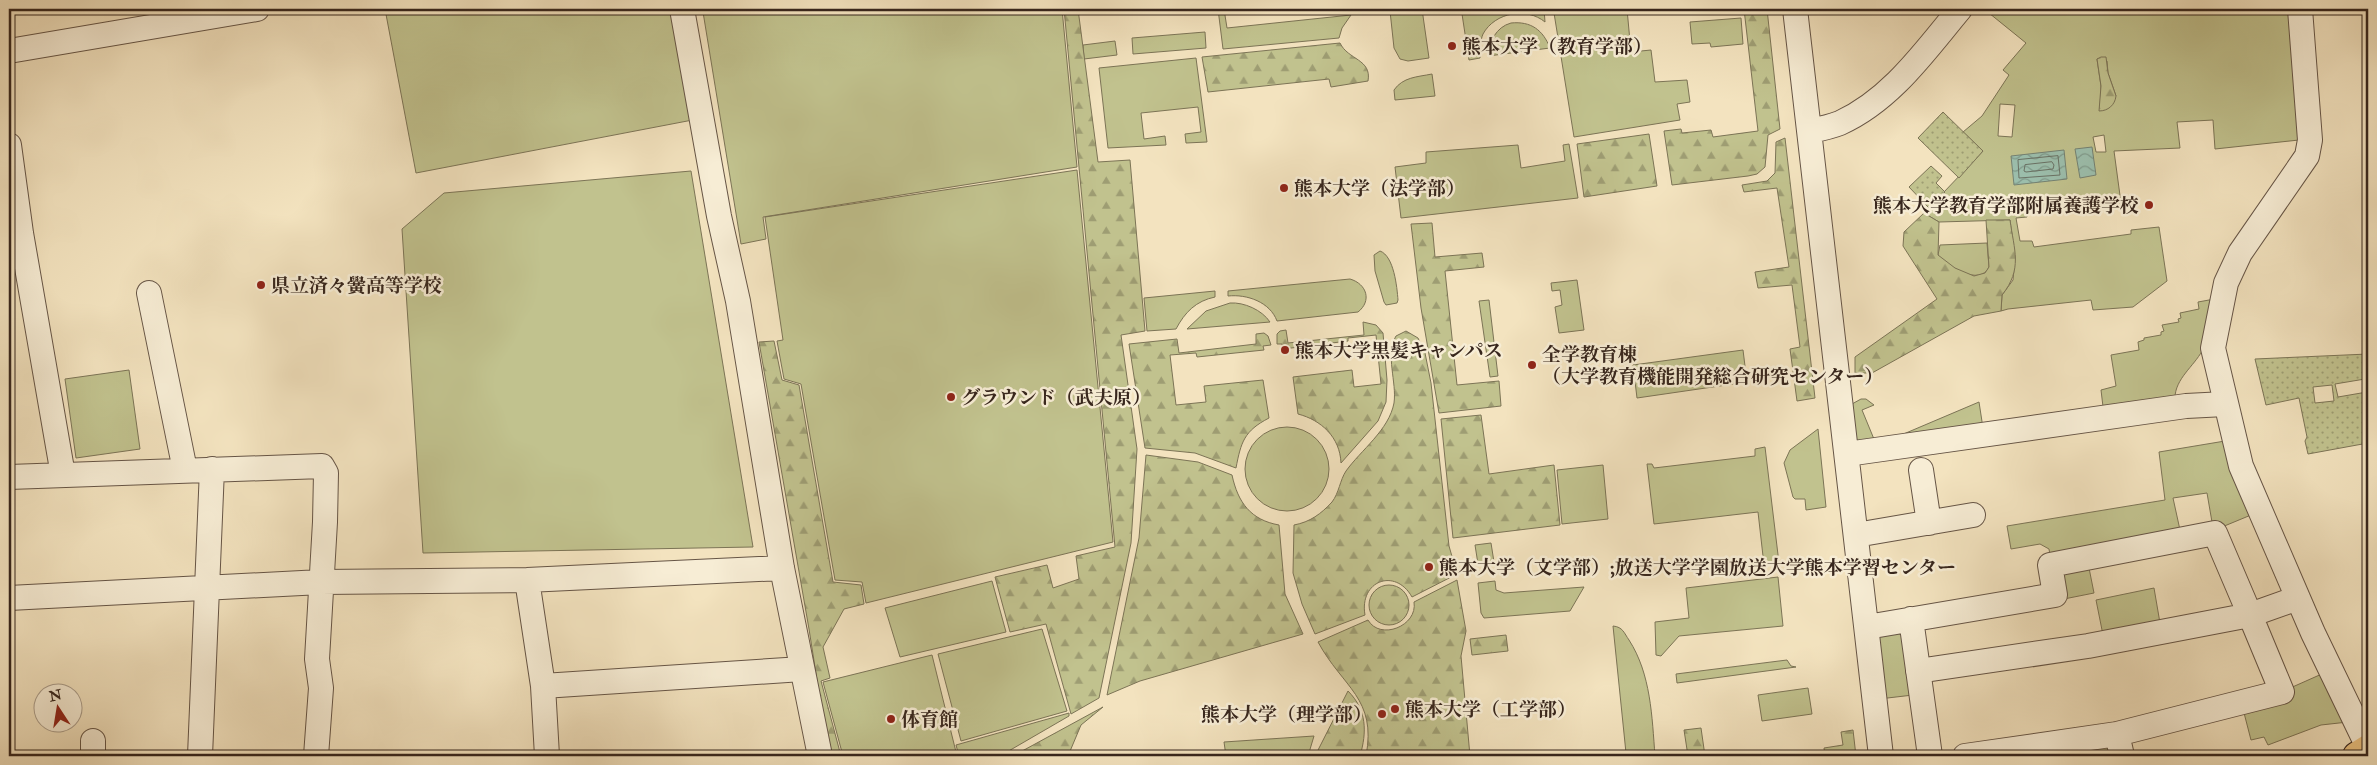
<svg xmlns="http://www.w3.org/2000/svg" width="2377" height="765" font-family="'IM FELL Double Pica','Noto Serif JP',serif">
<defs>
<pattern id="forest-firs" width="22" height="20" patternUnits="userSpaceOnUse" patternTransform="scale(1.25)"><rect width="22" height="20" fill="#c1c28e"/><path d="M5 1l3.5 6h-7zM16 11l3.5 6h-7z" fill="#9e9d73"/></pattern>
<pattern id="garden-dots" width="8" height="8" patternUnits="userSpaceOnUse" patternTransform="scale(1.25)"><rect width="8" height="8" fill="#c1c28e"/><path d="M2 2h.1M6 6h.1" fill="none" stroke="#9e9d73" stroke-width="1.8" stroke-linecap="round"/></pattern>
<pattern id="water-waves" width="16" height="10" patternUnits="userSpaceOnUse" patternTransform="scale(1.25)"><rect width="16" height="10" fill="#9cbfad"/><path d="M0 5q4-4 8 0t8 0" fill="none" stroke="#809b8c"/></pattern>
</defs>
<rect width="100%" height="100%" fill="#f3e3bf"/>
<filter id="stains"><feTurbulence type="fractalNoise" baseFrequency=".004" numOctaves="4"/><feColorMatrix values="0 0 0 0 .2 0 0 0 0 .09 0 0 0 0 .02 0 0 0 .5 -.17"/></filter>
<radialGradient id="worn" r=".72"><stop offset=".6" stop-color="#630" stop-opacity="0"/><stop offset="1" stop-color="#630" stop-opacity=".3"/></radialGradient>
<path fill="#c1c28e" stroke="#7c7456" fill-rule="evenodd" d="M385 9H682L703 118 416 173Z
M730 9H1062L1077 167 763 217 766 239 741 244 703 12Z
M1218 9H1224L1227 28 1351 15 1342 28 1339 38 1223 49Z
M1422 9 1429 58 1408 61 1400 59 1394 48 1390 11Z
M1453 9H1544L1545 22C1527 7 1495 12 1483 34 1480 41 1480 50 1480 58L1469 60 1462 14 1453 13Z
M1589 9H1627L1631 52 1651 50 1655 82 1687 80 1690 102 1677 104 1680 120 1574 137 1554 13Z
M1984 9H2292L2299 140 2215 149 2213 120 2177 122 2180 148 2114 151 2121 203 2027 214V217L2016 218 2020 241H2032L2034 247 2131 234V230L2159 227 2167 281 2133 307 2093 310 2091 300 2008 309 2001 311 2002 295 2013 280 2015 258 2010 220 1939 222 1924 213 1983 151 1963 132 1982 116 2009 75 2003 70 2026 43ZM2097 59 2107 61 2108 73 2116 96 2100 110 2101 86ZM2000 104 2015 105 2012 137 1998 136ZM2104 135 2106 152H2096L2093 137Z
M1741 18 1743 44 1711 47 1710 43 1692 44 1690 22Z
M1511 23C1531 21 1543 30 1550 48L1488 56C1489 42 1496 27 1511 23Z
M1205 32 1206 48 1133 54 1132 38Z
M1115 41 1117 55 1084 59 1083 45Z
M1196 58 1207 142 1186 143 1185 134 1201 132 1198 107 1141 113 1144 139 1165 136 1166 145 1108 148 1099 68Z
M1432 74 1435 96 1395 100 1394 90C1403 77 1417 77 1432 74Z
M1569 144 1578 198 1401 218 1395 167 1426 163V152L1518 145 1521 168 1565 161 1563 145Z
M1077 170 1113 542 866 603 862 582 835 580 801 384 784 379 777 341 783 340 765 217Z
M691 171 753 547 423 553 402 229 444 193Z
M1987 243 1989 267C1980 287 1947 266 1938 255L1940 245Z
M1380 251C1394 256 1397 287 1398 300L1397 303 1386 305 1384 302 1375 271 1374 255Z
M1350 279C1367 284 1372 301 1358 312L1277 321C1270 302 1247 294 1228 296V291Z
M1577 280 1584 330 1559 333 1555 307 1562 305 1560 290 1552 291 1551 283Z
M1215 291V297C1196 301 1185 312 1176 329L1147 331 1144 298Z
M2220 298C2214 315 2210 335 2202 351 2194 366 2175 379 2175 398L2104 415 2101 390 2116 386 2111 355 2139 350 2138 342 2144 340V338L2161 335V332L2164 331 2162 325 2179 322 2178 319 2181 318 2180 313 2199 309 2198 302Z
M1489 300 1498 376 1490 377 1479 301Z
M1230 303C1244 302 1262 310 1270 322L1187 329 1206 311Z
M1743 350 1747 382 1637 398 1633 365Z
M129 370 140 449 76 458 65 379Z
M1861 399H1866L1874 405 1862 410 1876 444 1850 449 1852 404Z
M1979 402 1983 428 1880 444Z
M1245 469a42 42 0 1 1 84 0a42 42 0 1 1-84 0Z
M1818 429 1826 507 1806 510 1805 499H1795L1793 497 1784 463 1790 450Z
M2225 441 2251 515 2222 527 2212 522 2207 493 2173 498 2180 530 2050 555 2049 549 2040 544 2011 549 2007 526 2165 500 2159 452Z
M1765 447 1779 563 1764 565 1758 512 1654 524 1647 464H1652L1654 468 1755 456V449Z
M1603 465 1608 519 1562 524 1557 470Z
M1491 543 1494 562 1478 564 1475 545Z
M2088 563 2094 593 2064 599 2060 573Z
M1778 577 1783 626 1679 636 1661 656 1656 655 1655 622 1689 618 1686 588Z
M992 581 1006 632 900 657 885 608Z
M1495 581 1496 590 1504 593 1584 587 1570 611 1484 618 1481 613 1478 583Z
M2154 588 2160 623 2103 635 2096 600Z
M1613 626C1623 627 1624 633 1629 640 1651 674 1652 717 1655 756H1604L1626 753Z
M1042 629 1067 711 961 741 938 654Z
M1901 630 1913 695 1879 699 1877 633Z
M932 655 957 756H843L823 682Z
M1787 660 1791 666 1796 667 1677 683 1676 674Z
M2324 673 2348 722 2321 725 2268 745 2264 737 2251 740 2243 709Z
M1808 688 1812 714 1762 721 1758 695Z
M1069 713V716L1000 756H959L956 745Z
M1314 736 1308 756H1226L1224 742Z
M2111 747 2113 756H2048V753Z"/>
<path fill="url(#forest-firs)" stroke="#7c7456" d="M1064 9H1078L1098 162 1130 160 1145 331 1121 335 1137 449 1131 543 1099 698 1071 714 1046 624 1010 632 995 577 1047 565 1053 588 1079 579 1076 556 1115 547Z
M1744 9H1767L1780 129 1768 135 1765 167 1757 174 1748 176 1672 185 1664 131 1681 129 1682 133 1711 130 1713 137 1758 131Z
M1340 43C1348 60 1372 59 1368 81L1331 87 1329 79 1208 92 1202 57Z
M2101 57H2106L2108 73 2116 96C2115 105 2108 111 2099 111L2101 86 2097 59Z
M1649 134 1657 186 1584 197 1577 144Z
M1785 138 1815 398 1797 401 1790 349 1800 347 1792 285 1758 288 1755 272 1789 267 1777 188 1744 192 1742 185 1767 181 1775 173 1776 142Z
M1924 213 1939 222 1938 255 1955 268 1974 276 1985 273 1989 267 1986 220H2010C2014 250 2023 269 2002 295L2001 311 1974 316 1872 373H1855V357L1937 299 1903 246 1904 232Z
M1432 223 1435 257 1482 253 1484 267 1445 271 1457 385 1499 381 1501 406 1439 413 1421 308 1411 224Z
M1363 322 1376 325 1383 333 1387 380 1386 402 1378 421 1341 463C1340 437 1321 420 1298 414L1293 377 1352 370 1354 387 1381 384 1376 335 1348 338V341L1283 349 1282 344H1277V334L1280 331 1286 330 1288 343 1364 335Z
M1406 331 1418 338 1425 353 1431 383 1449 546 1457 574 1412 597C1395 567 1359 581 1365 615L1315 634 1302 604 1293 573 1294 525C1310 522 1321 514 1332 502 1339 493 1340 480 1346 471 1361 450 1389 430 1394 403 1397 382 1385 355 1396 336Z
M1264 333 1268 336 1271 345 1263 346 1264 350 1197 357 1196 353 1170 355 1176 405 1206 402 1204 386 1263 380 1269 418C1244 431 1241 442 1236 468L1195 453 1145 448 1129 344 1177 339 1179 353 1256 344V334Z
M774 341 782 380 799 385 833 582 861 585 864 604 844 609 823 647 830 678 821 681 841 756H829L809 629 759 342Z
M1481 415 1489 474 1554 465 1560 525 1453 538 1441 419Z
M1146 455 1198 462 1232 475C1238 503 1251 520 1279 525L1285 594 1303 634 1140 681 1107 695 1139 538Z
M1457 580 1466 631 1461 656 1470 756H1366C1377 698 1343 688 1318 642L1368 620C1380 641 1418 626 1414 602Z
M1369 605a20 20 0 1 1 40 0a20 20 0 1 1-40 0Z
M1506 635 1508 651 1472 655 1470 639Z
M1348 691C1367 710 1367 732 1360 756H1315Z
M1103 707 1081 725 1068 756H1013Z
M1701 728 1705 756H1688L1684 730Z
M1853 730 1856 756H1825L1824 748 1843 745 1841 732Z"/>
<path fill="url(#garden-dots)" stroke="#7c7456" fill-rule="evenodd" d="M1943 112 1983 151 1959 178 1918 138Z
M1931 166 1942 176 1936 183 1945 192 1929 208 1909 187Z
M2368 354V443L2308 454 2305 441 2307 437 2299 398 2266 405 2255 359ZM2365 379 2367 392 2338 397 2335 384ZM2332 385 2334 401 2315 403 2313 387Z"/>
<path fill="url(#water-waves)" stroke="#748273" d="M2092 147 2096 175 2080 178 2075 149Z
M2064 150 2067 179 2014 185 2011 156Z"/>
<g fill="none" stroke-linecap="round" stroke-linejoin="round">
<path stroke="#6a7265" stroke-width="1" d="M2058 156 2060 175 2019 178 2018 160Z
M2052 162 2054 165 2053 169 2026 172 2024 171 2025 165Z"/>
<defs>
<path id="minor" d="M682 9 719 216 738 301 782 568 820 756
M1795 9 1881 756
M2300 9 2310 140 2307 156 2240 253 2226 283 2213 348 2241 466 2313 633 2368 747
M9 51 257 9
M1810 131C1820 129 1830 127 1840 123 1891 100 1925 51 1960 9
M9 145 21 233 63 475
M149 293 185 470
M1847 454 2186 406 2225 404
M1921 470 1929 523
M9 477 322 466 326 473 325 522 317 659 321 688 316 756
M1856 535 1973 515
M527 580 543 686 547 756
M9 598 321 582 527 580 782 568
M1911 619 1930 756
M1867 627 2055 595 2050 565 2215 533 2250 615 2298 598
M1918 671 2088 646 2250 615 2282 692 2117 734 1965 756
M543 686 802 669
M2117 734 2122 756
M93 741V756
M200 756 212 469"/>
<path id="major" d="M2357 756 2368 749"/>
</defs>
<use href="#minor" stroke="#665546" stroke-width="26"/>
<use href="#major" stroke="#37261d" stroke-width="30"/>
<use href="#minor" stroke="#f7edd5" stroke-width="24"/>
<use href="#major" stroke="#eac280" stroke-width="28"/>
</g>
<g fill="#8f2418" stroke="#f7edd5" stroke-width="2">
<circle cx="1452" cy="46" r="5"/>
<circle cx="1284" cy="188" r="5"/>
<circle cx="2149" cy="205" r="5"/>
<circle cx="261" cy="285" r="5"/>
<circle cx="1285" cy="350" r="5"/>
<circle cx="1532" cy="365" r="5"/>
<circle cx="951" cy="397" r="5"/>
<circle cx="1429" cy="567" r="5"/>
<circle cx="1395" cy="709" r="5"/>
<circle cx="1382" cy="714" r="5"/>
<circle cx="891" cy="719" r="5"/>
</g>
<g text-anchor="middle" stroke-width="5" stroke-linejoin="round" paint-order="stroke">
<g font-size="19" font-weight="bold" fill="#37261d" stroke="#f7edd5" text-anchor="start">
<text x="1462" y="53">熊本大学（教育学部）</text>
<text x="1294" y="195">熊本大学（法学部）</text>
<text x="2139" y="212" text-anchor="end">熊本大学教育学部附属養護学校</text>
<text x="271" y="292">県立済々黌高等学校</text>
<text x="1295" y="357">熊本大学黒髪キャンパス</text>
<text x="1542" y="361">全学教育棟<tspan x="1542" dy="22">（大学教育機能開発総合研究センター）</tspan></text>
<text x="961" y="404">グラウンド（武夫原）</text>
<text x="1439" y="574">熊本大学（文学部）;放送大学学園放送大学熊本学習センター</text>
<text x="1405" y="716">熊本大学（工学部）</text>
<text x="1372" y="721" text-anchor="end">熊本大学（理学部）</text>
<text x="901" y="726">体育館</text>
</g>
</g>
<rect width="2377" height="765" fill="none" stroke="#f3e3bf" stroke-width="30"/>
<rect x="10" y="10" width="2357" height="745" fill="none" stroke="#37261d" stroke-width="2.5"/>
<rect x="15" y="15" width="2347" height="735" fill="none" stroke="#37261d"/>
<g transform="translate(58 708) rotate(348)"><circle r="24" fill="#f7edd5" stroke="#aa9d8b"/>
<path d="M0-4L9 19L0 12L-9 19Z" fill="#8f2418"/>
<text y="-8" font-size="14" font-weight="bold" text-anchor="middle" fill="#37261d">N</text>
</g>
<rect width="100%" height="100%" filter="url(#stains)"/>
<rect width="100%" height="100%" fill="url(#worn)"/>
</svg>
